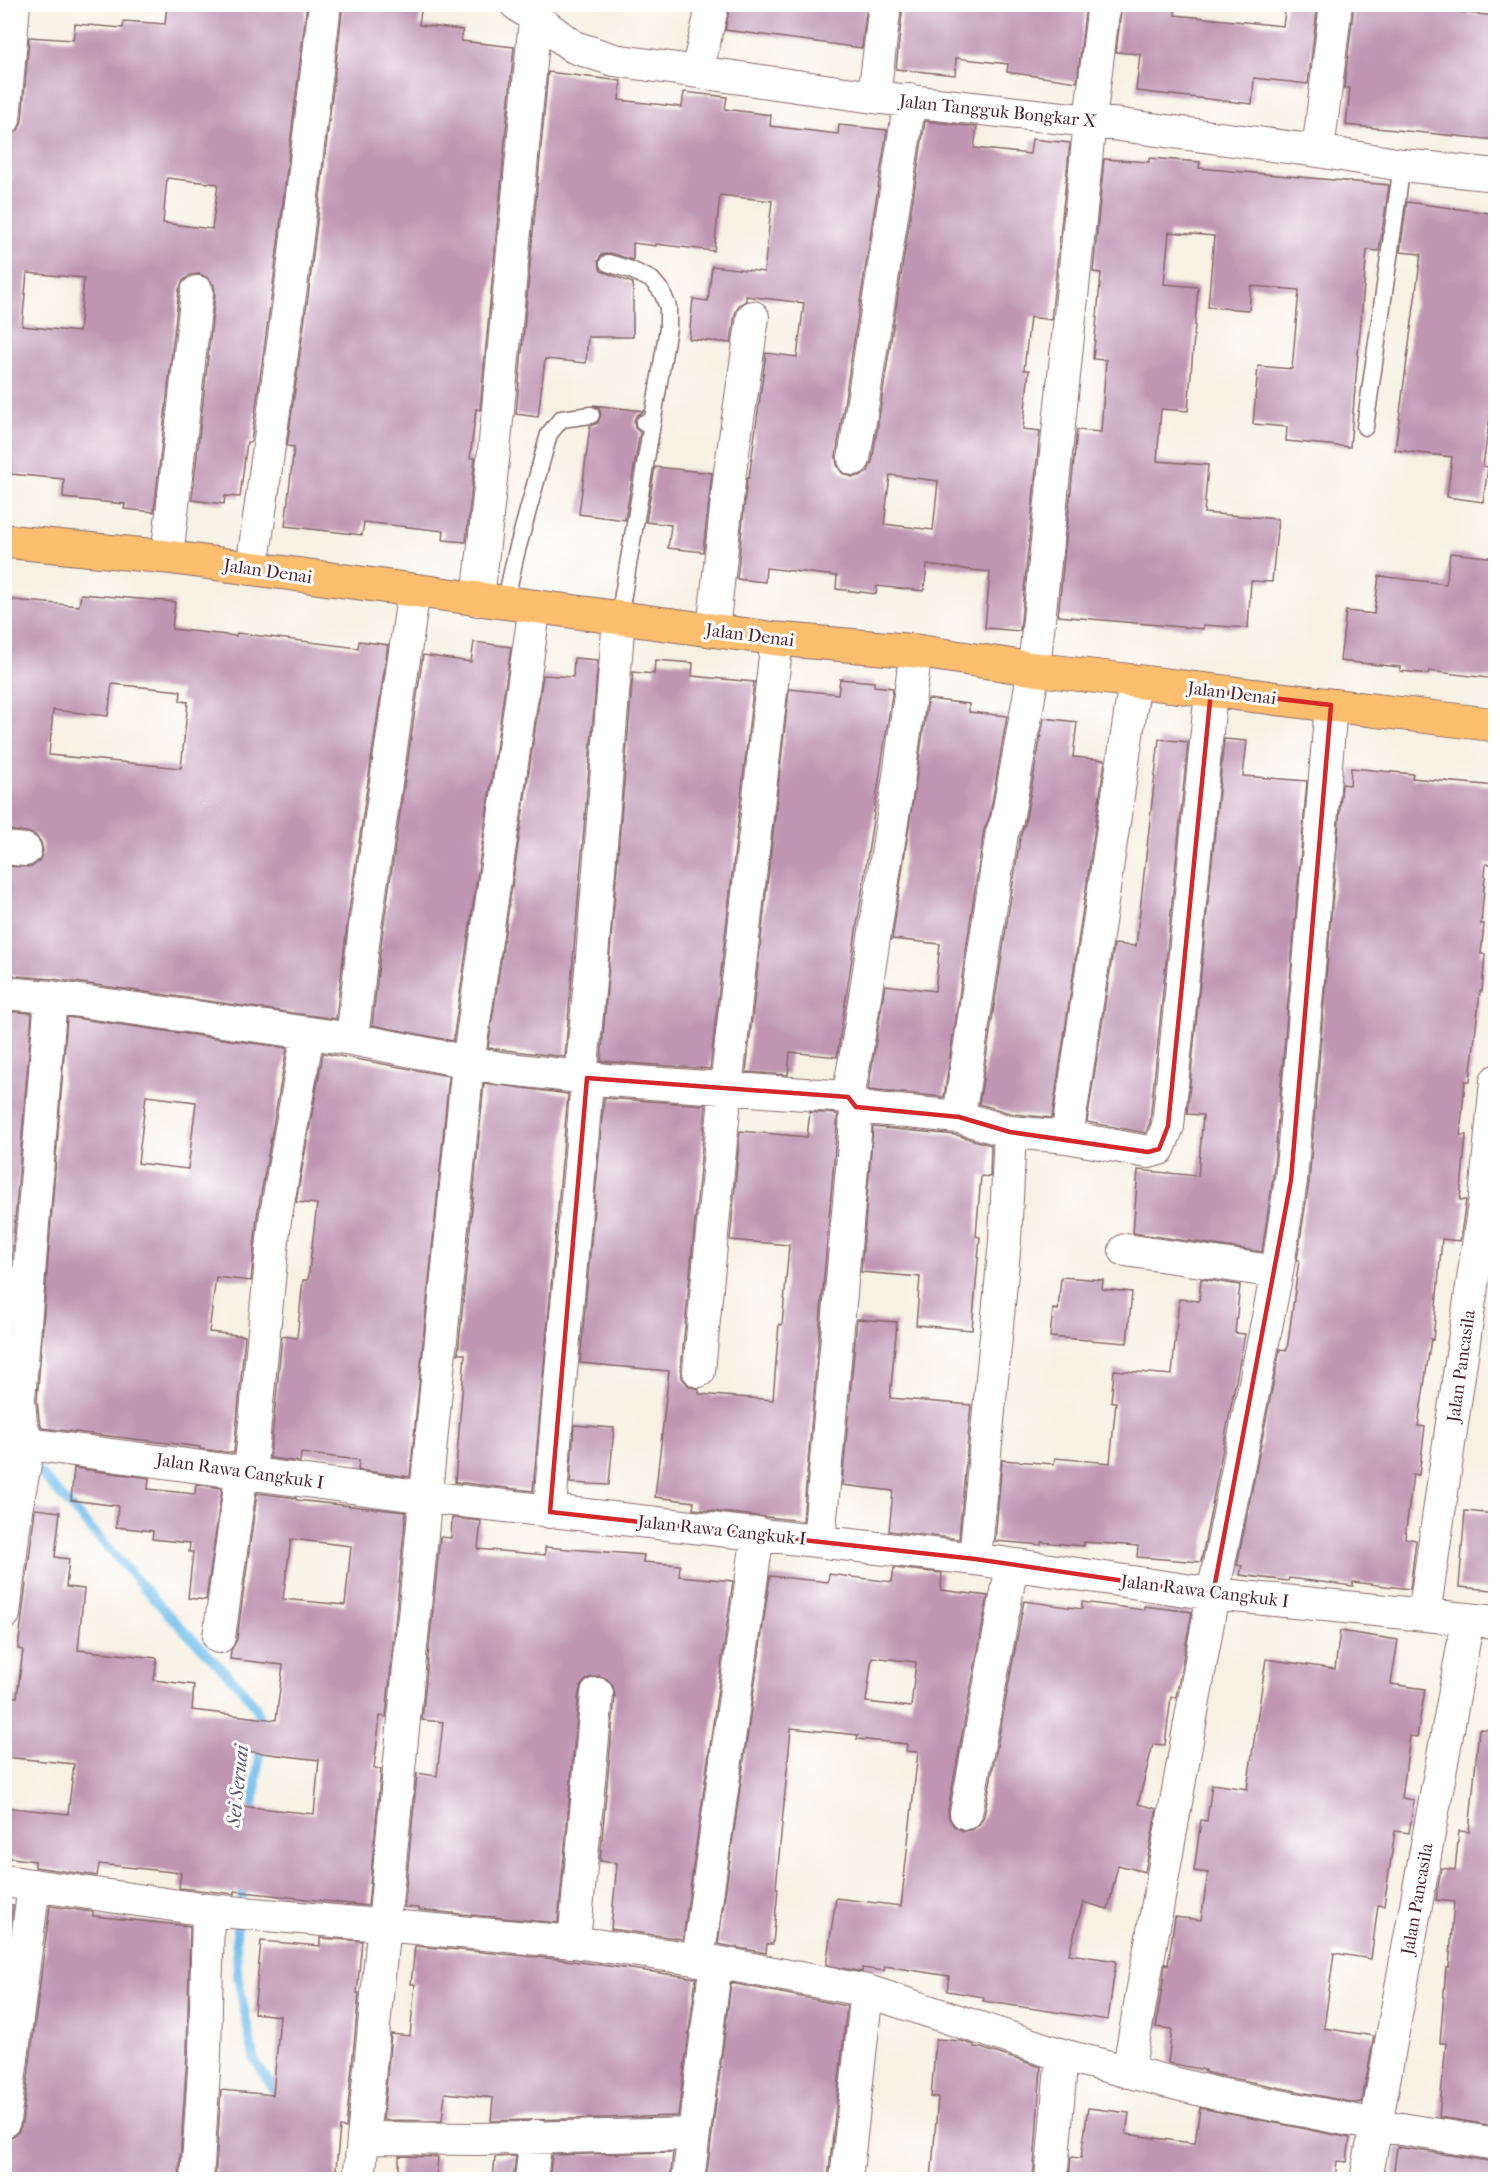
<svg xmlns="http://www.w3.org/2000/svg" width="1500" height="2184" font-family="'IM FELL French Canon',serif">
<rect width="100%" height="100%" fill="#fff"/>
<filter id="ink" filterUnits="userSpaceOnUse"><feTurbulence type="fractalNoise" baseFrequency=".0167" numOctaves="2"/><feDisplacementMap in="SourceGraphic" scale="12" xChannelSelector="R" yChannelSelector="G"/><feConvolveMatrix kernelMatrix="1 2 1 2 8 2 1 2 1" color-interpolation-filters="sRGB"/></filter>
<filter id="wash" filterUnits="userSpaceOnUse"><feTurbulence type="fractalNoise" baseFrequency=".008" numOctaves="4" result="noise"/><feDisplacementMap in="SourceGraphic" scale="24" xChannelSelector="R" yChannelSelector="G"/><feGaussianBlur stdDeviation="1.35" result="paint"/><feColorMatrix in="noise" values="0 0 0 0 0 0 0 0 0 0 0 0 0 0 0 0 0 1.4 0 .05"/><feComposite in="paint" operator="in"/></filter>
<g filter="url(#wash)">
<rect width="100%" height="100%" fill="#f7f1e3"/>
<g fill="none" stroke-linecap="round" stroke-linejoin="round">
<path stroke="#71bdeb" stroke-width="9" d="M4 1434 17 1448
M33 1465 165 1611 241 1688 257 1709 261 1729
M252 1818 261 1743
M244 1880 236 1939 238 1979 254 2059 280 2099"/>
</g>
<g id="blocks">
<path fill="#c096b2" fill-rule="evenodd" d="M167 4H307L273 285 251 442H247L240 497 225 496 224 504 192 500 215 294 214 285 208 278 200 274 190 275 183 281 179 290 154 512 124 509 125 504 63 498 64 479 10 474 12 461 4 460V223H6L11 174H4V137L12 135 18 130 22 121 29 37 73 40 75 24 123 28 124 21 165 24ZM167 178 218 184 212 229 163 223ZM27 273 84 278 79 332 22 326Z
M343 4H422L419 25 463 30 461 41 514 47 480 410 476 409 470 458H475L466 542 443 540 444 531 364 522 362 535 285 526 294 447 287 446 309 289Z
M730 4 867 5 862 48 725 30Z
M903 4H967L1014 9V4H1086L1077 82 1007 72 1008 64 956 58 955 75 896 69Z
M1122 4H1176L1175 15 1283 26 1286 4H1318L1308 84 1254 78 1252 104 1136 91 1140 54 1116 52Z
M1354 4H1459L1458 12 1496 16V140L1346 125 1350 88H1344Z
M548 72 621 81 619 100 682 107 684 92 727 97 725 109 771 115 770 126 838 134 839 125 887 130 836 456 837 465 842 473 852 477 860 476 868 471 872 462 925 121 977 127 974 148 1030 154 1032 139 1070 143 1051 320 1030 317 1024 370H1029L1023 429 1040 431 1020 631 985 628 990 572 927 565 924 591 877 586 876 594 836 589 837 576 766 568 765 582 737 579 747 478H749L766 353 797 357 804 303 746 296V301L739 305 735 314 731 343 689 339 693 299 708 301 712 266 764 272 772 201 720 195 714 251 656 244V246L633 243V260L610 253 601 255 598 261 601 271 633 283V337H588L586 363 545 359 538 417 516 414ZM890 475 938 481 933 530 884 524Z
M1149 158 1200 162 1199 168 1389 185 1379 251 1367 250 1350 447 1286 441 1287 427 1253 424 1258 366 1292 369 1299 290 1251 286 1249 310 1208 307 1214 236 1169 232 1164 284 1198 287 1188 411 1161 409 1157 461 1208 465 1204 513 1278 519 1272 582 1251 581 1248 628 1203 625V629L1058 616 1077 430 1101 432 1106 360 1093 359 1101 273 1093 272 1104 159 1149 162Z
M1407 202 1496 214V373L1483 466 1488 467 1483 502 1447 497 1452 457 1395 450 1421 254 1400 252Z
M593 405 644 411 636 416 634 421 635 428 640 432 625 520 579 514 590 426 598 423 601 414 599 408Z
M655 467 712 473 703 552 668 548 671 525 646 522Z
M1450 553 1496 558V679L1429 671 1428 674 1400 671V667L1340 661 1346 611 1374 614 1379 576 1446 584Z
M81 594 175 602 172 629 236 636 237 633 358 648 359 641 388 645 347 925 336 1019 53 979 4 975V866L32 867 40 860 43 851 41 842 35 835 27 832 4 830V599L79 606ZM112 684 181 691 180 701 188 702 181 768 49 755 53 710 108 716Z
M474 642 511 647 453 1041 372 1025 383 929 423 655 471 662Z
M574 658 598 660 565 1057 488 1048 543 675 573 677Z
M655 660 693 663 692 676 754 682 710 1069 601 1061 633 672 654 674Z
M840 679 874 682V686L893 688 837 1057 790 1052 788 1075 746 1072 789 689 838 694Z
M928 699 969 704V712L1007 716 990 815 984 830 944 1097 868 1090 885 985 935 991 940 944 892 939Z
M1044 718 1077 722 1073 757 1105 760 1052 1118 1013 1114 979 1104 1020 838 1025 823Z
M1159 739 1188 742 1150 1122 1146 1133 1087 1122 1114 944 1136 946Z
M1224 739 1247 741 1243 776 1307 781 1273 1178 1262 1252 1133 1233 1138 1170 1198 1176 1203 1115 1187 1114Z
M1351 768 1413 774 1412 778 1496 786V833L1493 864H1486L1481 924H1484L1481 954H1485L1482 991H1480L1470 1081H1465L1460 1135H1466L1460 1200H1466L1460 1241 1442 1239 1433 1340 1431 1339 1418 1426 1425 1427 1419 1475 1413 1474 1405 1538 1416 1540 1410 1589 1353 1582V1586L1289 1578 1288 1581 1240 1575 1242 1566 1237 1565 1280 1349 1287 1350 1299 1260H1297L1309 1182 1342 784 1350 785Z
M4 1011 32 1013 4 1355Z
M67 1017 287 1048 257 1217 251 1281 216 1277 209 1332 245 1336 234 1453 200 1449V1447L42 1428 39 1420 37 1400ZM146 1096 196 1102 188 1169 138 1163Z
M323 1053 449 1076 410 1477 358 1470 359 1460 301 1453 300 1462 270 1458 282 1336 297 1338 303 1280H308L317 1204 296 1202Z
M484 1083 568 1094 533 1491 455 1482 465 1354H458Z
M604 1098 706 1105 681 1369 682 1378 689 1386 699 1389V1394L773 1400 779 1324 782 1325 789 1245 730 1240 740 1131 807 1137 810 1112 838 1114 803 1521 693 1509 694 1502 655 1497 669 1371 580 1363Z
M873 1127 956 1135 991 1145 990 1177 981 1176 976 1236 980 1237 972 1330 916 1325 920 1277 861 1272Z
M1061 1277 1103 1280 1102 1289 1132 1292 1127 1343 1050 1337 1053 1309 1058 1310Z
M1201 1279 1240 1285 1235 1333 1245 1334 1201 1562 1137 1557 1138 1546 1084 1542V1546L1041 1542V1545L995 1541 1002 1460 1054 1464 1055 1458 1110 1463 1116 1402H1111L1114 1370 1172 1375 1179 1299 1199 1301Z
M857 1319 897 1322 890 1398 971 1405 959 1539 889 1531 893 1491 842 1485Z
M574 1425 614 1428 609 1485 570 1483Z
M74 1468 149 1478 148 1489 195 1494 196 1484 222 1488 206 1600 188 1598 193 1552H189L190 1543 152 1539 153 1531 116 1527 118 1506 71 1500Z
M257 1493 296 1498V1500L406 1512 386 1717 380 1716 374 1768 381 1769 368 1906 235 1891V1894L179 1888 181 1873 99 1864 97 1876 35 1867V1861L4 1857V1807L68 1814 74 1764 4 1757V1696L17 1697 23 1650 18 1649 35 1509 60 1512 55 1557 69 1559 66 1587 84 1589 78 1650 157 1658 154 1680 194 1685 192 1710 276 1720 283 1665 230 1659 231 1650 237 1639ZM291 1539 351 1546 345 1605 283 1599ZM245 1751 319 1760 314 1814 239 1806Z
M1465 1511 1496 1514 1493 1590 1459 1587Z
M452 1518 481 1521 478 1549 545 1555V1547L644 1555 643 1562 680 1565 679 1576 733 1581 683 1939 611 1929 617 1863 600 1861 615 1696 613 1686 607 1679 599 1676 589 1678 582 1684 579 1692 558 1923 419 1910V1908L404 1907 417 1773 437 1776 443 1722 422 1720 440 1537 451 1538Z
M894 1568 942 1573 941 1590 988 1596 948 1810 949 1818 954 1826 963 1831 971 1830 979 1825 984 1816 1024 1601 1082 1609V1602L1144 1610V1606L1192 1612 1176 1697H1171L1165 1745 1153 1744 1138 1804 1157 1809 1145 1872 1118 1865 1108 1909 1083 1902 1069 1954 1116 1961 1108 2020 983 2001 984 1997 947 1991 949 1976 885 1966 884 1971 862 1968V1972L826 1965 836 1898 901 1906 918 1752 906 1751 907 1744 857 1739 858 1735 791 1728 776 1888H778L773 1944H767L766 1953 718 1944 770 1576 828 1582 829 1574 892 1582ZM872 1657 916 1662 911 1707 866 1702Z
M1340 1631 1398 1640 1391 1684 1425 1689 1417 1737 1410 1736 1402 1798 1414 1800 1409 1833 1395 1831 1384 1906 1378 1905 1371 1959 1334 1953 1324 2028 1374 2036 1362 2102 1355 2103 1217 2075 1204 2072 1205 2070 1168 2063 1172 2029 1156 2027 1165 1967V1964L1168 1965 1175 1917 1201 1920 1208 1873 1194 1871 1201 1820 1207 1821 1212 1784 1247 1789 1266 1659 1335 1669Z
M1479 1729 1496 1730V2019L1492 2062 1496 2063V2126L1439 2117 1446 2043H1440L1446 1967H1449L1454 1902 1436 1900 1438 1887 1441 1868 1455 1870 1459 1831 1469 1832Z
M4 1904 13 1905 4 1974Z
M50 1906 93 1912V1916L190 1926 187 2054 179 2180H4V2139L11 2137 18 2132 22 2123Z
M320 1938 362 1941 357 1993H359L346 2128 340 2127 335 2180H215L221 2090 273 2095 280 2016 254 2013 261 1941 320 1946Z
M415 1946 558 1959 696 1978 678 2116 491 2121 493 2098 445 2093 442 2121 383 2120 391 2034 410 2036 415 1984H411Z
M731 1983 847 2006 828 2180H706Z
M936 2039 961 2041 974 2045V2047L981 2048 1041 2067 1033 2180H931L938 2097H931Z
M1088 2108 1129 2113 1126 2134 1192 2143H1195L1200 2108 1350 2138 1347 2162 1337 2161 1335 2180H1069L1071 2157 1081 2158Z
M1397 2147 1496 2162V2180H1414L1393 2177Z
M673 2152 670 2180H549L552 2155Z
M399 2156 438 2157 436 2180H399Z
M516 2156 513 2180H493L495 2157Z"/>
</g>
</g>
<g filter="url(#ink)">
<use href="#blocks" fill-opacity="0" stroke="#87686b" stroke-width="1.5"/>
<g fill="none" stroke-linecap="round" stroke-linejoin="round">
<defs>
<path id="service" d="M608 263 631 270 652 280 662 292 668 307V328L652 424
M1365 427 1402 165
M505 603 516 554 549 434 561 419 591 415
M619 618 652 424 644 423"/>
<path id="minor" d="M516 4 574 47 614 60 874 97 1090 121 1318 151 1402 165 1496 175
M697 72 713 4
M874 97 885 4
M4 119 14 4
M1318 151 1336 4
M854 459 910 100
M167 557 197 292
M252 569 291 287 325 4
M478 600 495 441 535 20
M713 630 730 472 753 317
M4 848 25 850
M4 993 51 997 352 1039 499 1068 607 1080 848 1097
M352 1039 365 927 414 590
M581 1077 591 970 619 618
M856 1107 959 1117 1010 1132 1067 1137 1148 1152 1159 1149 1168 1126 1211 691
M959 1117 1002 833 1007 820 1034 669 1090 121 1104 4
M1067 1137 1135 681
M1125 1250 1277 1272
M699 1371 726 1088 777 639
M29 1444 21 1424 19 1400 51 997
M250 1473 275 1220 308 1033
M4 1509 16 1510 29 1444 426 1497 975 1559 1213 1594 1496 1622
M550 1512C559 1367 577 1223 587 1078
M819 1541 855 1134 856 1107 848 1097 857 1048 898 783 916 651
M975 1559 1005 1241 1010 1132
M4 1614 16 1510
M1424 1615 1485 1197 1496 1081
M219 1637 242 1472
M966 1813 1012 1565
M4 1881 208 1910 574 1942 716 1962 867 1991 1062 2055 1213 2093 1376 2125 1496 2144
M574 1942 597 1694
M698 1960 758 1533
M1128 2072 1213 1594 1277 1272 1291 1180 1331 705
M4 2121 34 1885
M363 2138 478 2139 694 2134
M197 2180 205 2055 208 1910
M359 2180 468 1063 535 606
M531 2180 536 2136
M688 2180 716 1962
M846 2180 867 1991
M1051 2180 1062 2055
M1366 2180 1468 1619"/>
<path id="primary" d="M4 541 167 557 777 639 916 651 1034 669 1496 725"/>
</defs>
<use href="#service" stroke="#87686b" stroke-width="19"/>
<use href="#minor" stroke="#87686b" stroke-width="34"/>
<use href="#primary" stroke="#87686b" stroke-width="35"/>
<use href="#service" stroke="#fff" stroke-width="16"/>
<use href="#minor" stroke="#fff" stroke-width="32"/>
<use href="#primary" stroke="#fabe6e" stroke-width="33"/>
</g>
</g>
<path fill="none" stroke="#d62828" stroke-width="4.5" stroke-linejoin="round" d="M1211 691 1331 705 1291 1180 1213 1594 975 1559 550 1512 587 1078 848 1097 856 1107 959 1117 1010 1132 1148 1152 1159 1149 1168 1126Z"/>
<g text-anchor="middle" stroke-width="6" stroke-linejoin="round" paint-order="stroke">
<g font-size="18" fill="#4a1f2b" stroke="#fff">
<text transform="translate(998 111) rotate(6)" y="6">Jalan Tangguk Bongkar X</text>
<text transform="translate(268 571) rotate(8)" y="6">Jalan Denai</text>
<text transform="translate(750 635) rotate(7)" y="6">Jalan Denai</text>
<text transform="translate(1232 693) rotate(7)" y="6">Jalan Denai</text>
<text transform="translate(1461 1366) rotate(-82)" y="6">Jalan Pancasila</text>
<text transform="translate(240 1471) rotate(8)" y="6">Jalan Rawa Cangkuk I</text>
<text transform="translate(722 1530) rotate(6)" y="6">Jalan Rawa Cangkuk I</text>
<text transform="translate(1205 1591) rotate(7)" y="6">Jalan Rawa Cangkuk I</text>
<text transform="translate(1417 1899) rotate(-80)" y="6">Jalan Pancasila</text>
</g>
<g font-size="20" font-style="italic" fill="#58566e" stroke="#fff">
<text transform="translate(237 1786) rotate(-84)" y="7">Sei Seruai</text>
</g>
</g>
<rect width="1500" height="2184" fill="none" stroke="#fff" stroke-width="24"/>
</svg>
